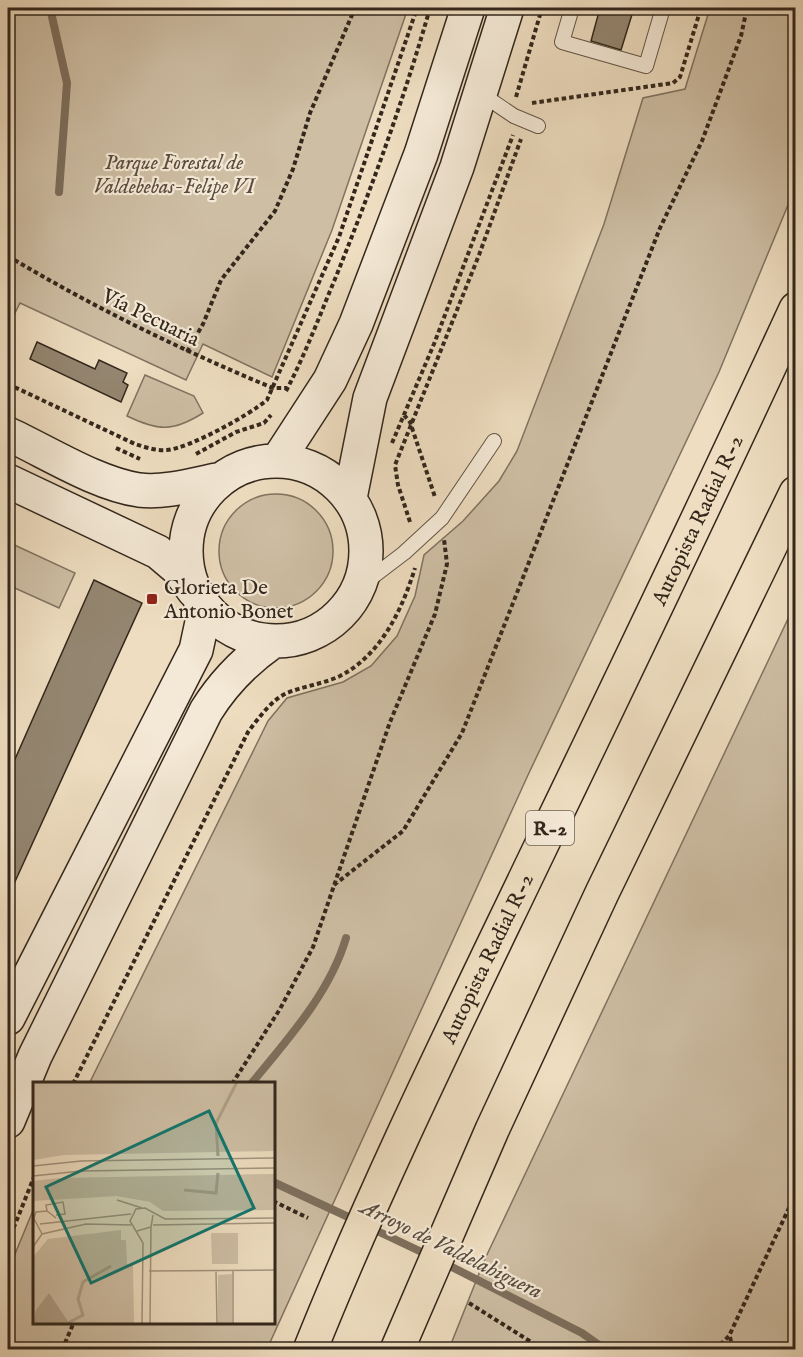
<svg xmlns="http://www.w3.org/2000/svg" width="803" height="1357" font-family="'IM FELL English',serif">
<rect width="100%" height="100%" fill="#eeddc0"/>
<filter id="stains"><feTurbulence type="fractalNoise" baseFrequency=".00333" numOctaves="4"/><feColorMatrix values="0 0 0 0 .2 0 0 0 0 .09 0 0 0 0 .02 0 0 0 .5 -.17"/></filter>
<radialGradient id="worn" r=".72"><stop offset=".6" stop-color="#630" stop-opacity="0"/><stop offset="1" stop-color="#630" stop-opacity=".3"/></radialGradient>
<path fill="#cebea4" stroke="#807260" stroke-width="1.5" d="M8 8H408L332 230 272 377 203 344 186 380 20 303 8 327Z
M710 8H795V188L719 372 528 775 267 1349H8V1271L34 1208V1322H273V1084H89L268 721 287 698 343 682 371 666 397 636 415 596 424 555 463 521 499 481 517 451 604 224 643 98 685 89Z
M145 375 194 396 203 413C173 432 158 431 127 416Z
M219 551a57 57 0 1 1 114 0a57 57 0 1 1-114 0Z
M8 542 75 573 59 608 8 585Z
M795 604V1349H449L484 1261Z"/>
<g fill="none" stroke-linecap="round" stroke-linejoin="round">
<path stroke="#7d6f5d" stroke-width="8" d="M50 8 67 83 59 192
M251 1084C287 1040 330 993 346 938
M273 1182 357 1221
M371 1228 430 1256
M444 1263 582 1333 599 1345 613 1350
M662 1350H669"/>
</g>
<path fill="#948671" stroke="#33271c" stroke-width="1.5" d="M600 8H634L621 50 591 41Z
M37 342 95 369 99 360 127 373 123 382 128 385 121 402 30 359Z
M94 580 142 603 8 897V775Z"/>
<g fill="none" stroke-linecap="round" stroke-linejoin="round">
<defs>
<path id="lane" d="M572 8 562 42 646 66 663 8
M480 93 514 116 538 126
M358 588 404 553 442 518 494 441"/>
<path id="secondary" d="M8 434C47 452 97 484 139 490 165 493 192 485 217 480
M278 460 330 380 356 324 421 154 468 8
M186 551a90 90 0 1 1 180 0a90 90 0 1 1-180 0Z
M8 481 158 552 178 569 194 591
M350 498 370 398 457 167 507 8
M8 1018 196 650 205 608
M8 1121 35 1056 206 711C224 682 245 661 272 642"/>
<g id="highway">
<path id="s1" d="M310 1350C379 1178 461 1013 541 846 627 668 713 489 796 309"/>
<path d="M397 1350 492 1130 602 893 796 493"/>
</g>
</defs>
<use href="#lane" stroke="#625445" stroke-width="16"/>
<use href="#secondary" stroke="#33271c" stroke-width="36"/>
<use href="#highway" stroke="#33271c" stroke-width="36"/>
<path stroke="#33271c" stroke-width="4" stroke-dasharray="4.5 3" stroke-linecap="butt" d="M516 97 542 8
M532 103 673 83 680 77 701 8
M8 256C93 307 181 350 273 388H287
M187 352 203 324 221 280 275 211 293 169 310 113 355 8
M8 384 135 444C145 447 156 451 167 450 190 448 249 415 267 400L339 237 417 8
M286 391C305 355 319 317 335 279 371 190 404 99 430 8
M404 415 410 422 435 497
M392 443 434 344 513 135
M116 448 140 459
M196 454 236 432 264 423 271 415
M410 522 398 485 395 465 479 255 521 139
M334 885 403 831 462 733 660 228 702 141 741 36 747 8
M73 1084 248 732C258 719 271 700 287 693 304 686 323 684 340 676 381 655 402 610 415 568
M232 1084 280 1009 313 947 390 722 435 614 447 564 444 539
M273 1201 308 1218
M8 1242 34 1177
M469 1303 544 1350
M730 1337 733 1350
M62 1350 74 1322
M715 1350 729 1336 796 1193"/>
<use href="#lane" stroke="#f4e9d6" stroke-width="14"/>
<use href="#secondary" stroke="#f4e9d6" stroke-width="33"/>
<use href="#highway" stroke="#eeddc0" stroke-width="33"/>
</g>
<rect fill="#8f2418" stroke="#f4e9d6" stroke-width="2" x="146" y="593" width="12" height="12" rx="3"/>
<g text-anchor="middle" stroke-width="4.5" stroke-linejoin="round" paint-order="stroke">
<rect fill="#f4e9d6" stroke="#6d6154" stroke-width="1.5" x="526" y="811" width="48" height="34" rx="4.5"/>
<g font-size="20" font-weight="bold" fill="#33271c">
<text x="550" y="835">R-2</text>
</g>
<g font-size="21" font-style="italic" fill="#5a4d3e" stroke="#f4e9d6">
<text x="174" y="169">Parque Forestal de<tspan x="174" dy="24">Valdebebas-Felipe VI</tspan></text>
</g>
<g font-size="21" fill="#33271c" stroke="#f4e9d6">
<text transform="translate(151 317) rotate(26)" y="7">Vía Pecuaria</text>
<text dy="7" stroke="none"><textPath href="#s1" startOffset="916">Autopista Radial R-2</textPath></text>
<text dy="7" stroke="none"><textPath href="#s1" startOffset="430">Autopista Radial R-2</textPath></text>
</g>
<g font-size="21" fill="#33271c" stroke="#f4e9d6" text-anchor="start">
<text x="164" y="594">Glorieta De<tspan x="164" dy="24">Antonio Bonet</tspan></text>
</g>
<g font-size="22" font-style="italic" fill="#584b3c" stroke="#f4e9d6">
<text transform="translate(452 1248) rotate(26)" y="8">Arroyo de Valdelahiguera</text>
</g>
</g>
<g transform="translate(33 1082)">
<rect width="242" height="242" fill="#eeddc0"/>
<path d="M0 0H241V69L31 73 0 78ZM241 92V128L130 129 117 120 84 114 0 119V99L27 96ZM88 148V158H93L94 182H100L101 241H0V175L15 157ZM178 151H205V182H179ZM199 192V241H185V193Z" fill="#cebea4"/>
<path d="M16 211 36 241H0L3 228Z" fill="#ae9f88"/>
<path fill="none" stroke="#ae9f88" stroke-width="3" d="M185 74 183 41 204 0M151 108 183 111 185 91M35 241 50 233 45 217 50 200 78 184"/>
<path fill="none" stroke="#a3947e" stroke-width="1.5" d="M0 84 48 79 242 76M0 94 48 89 242 86M84 118 109 126M14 129 13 123 30 120 32 132 23 133M0 135 9 152 0 165M1 136 3 130 14 129 23 136M7 142 98 132M120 143 242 141M104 149 118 145 120 133M9 152 53 142 98 143M200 188V241M116 189 242 188M183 189 184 241M109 241 110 161 97 139 103 127 112 126 132 137 242 136M117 241 118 145"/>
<path fill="#0f766e" fill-opacity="0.15" stroke="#0f766e" stroke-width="3" d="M176 29 221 126 58 201 13 105Z"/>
<rect width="242" height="242" fill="none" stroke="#33271c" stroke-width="3"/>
</g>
<rect width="803" height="1357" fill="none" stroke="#eeddc0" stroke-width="30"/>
<rect x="9" y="9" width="785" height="1339" fill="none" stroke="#33271c" stroke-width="3"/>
<rect x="15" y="15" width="773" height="1327" fill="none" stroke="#33271c" stroke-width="1.5"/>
<rect width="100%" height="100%" filter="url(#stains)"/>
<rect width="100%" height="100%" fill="url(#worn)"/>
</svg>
